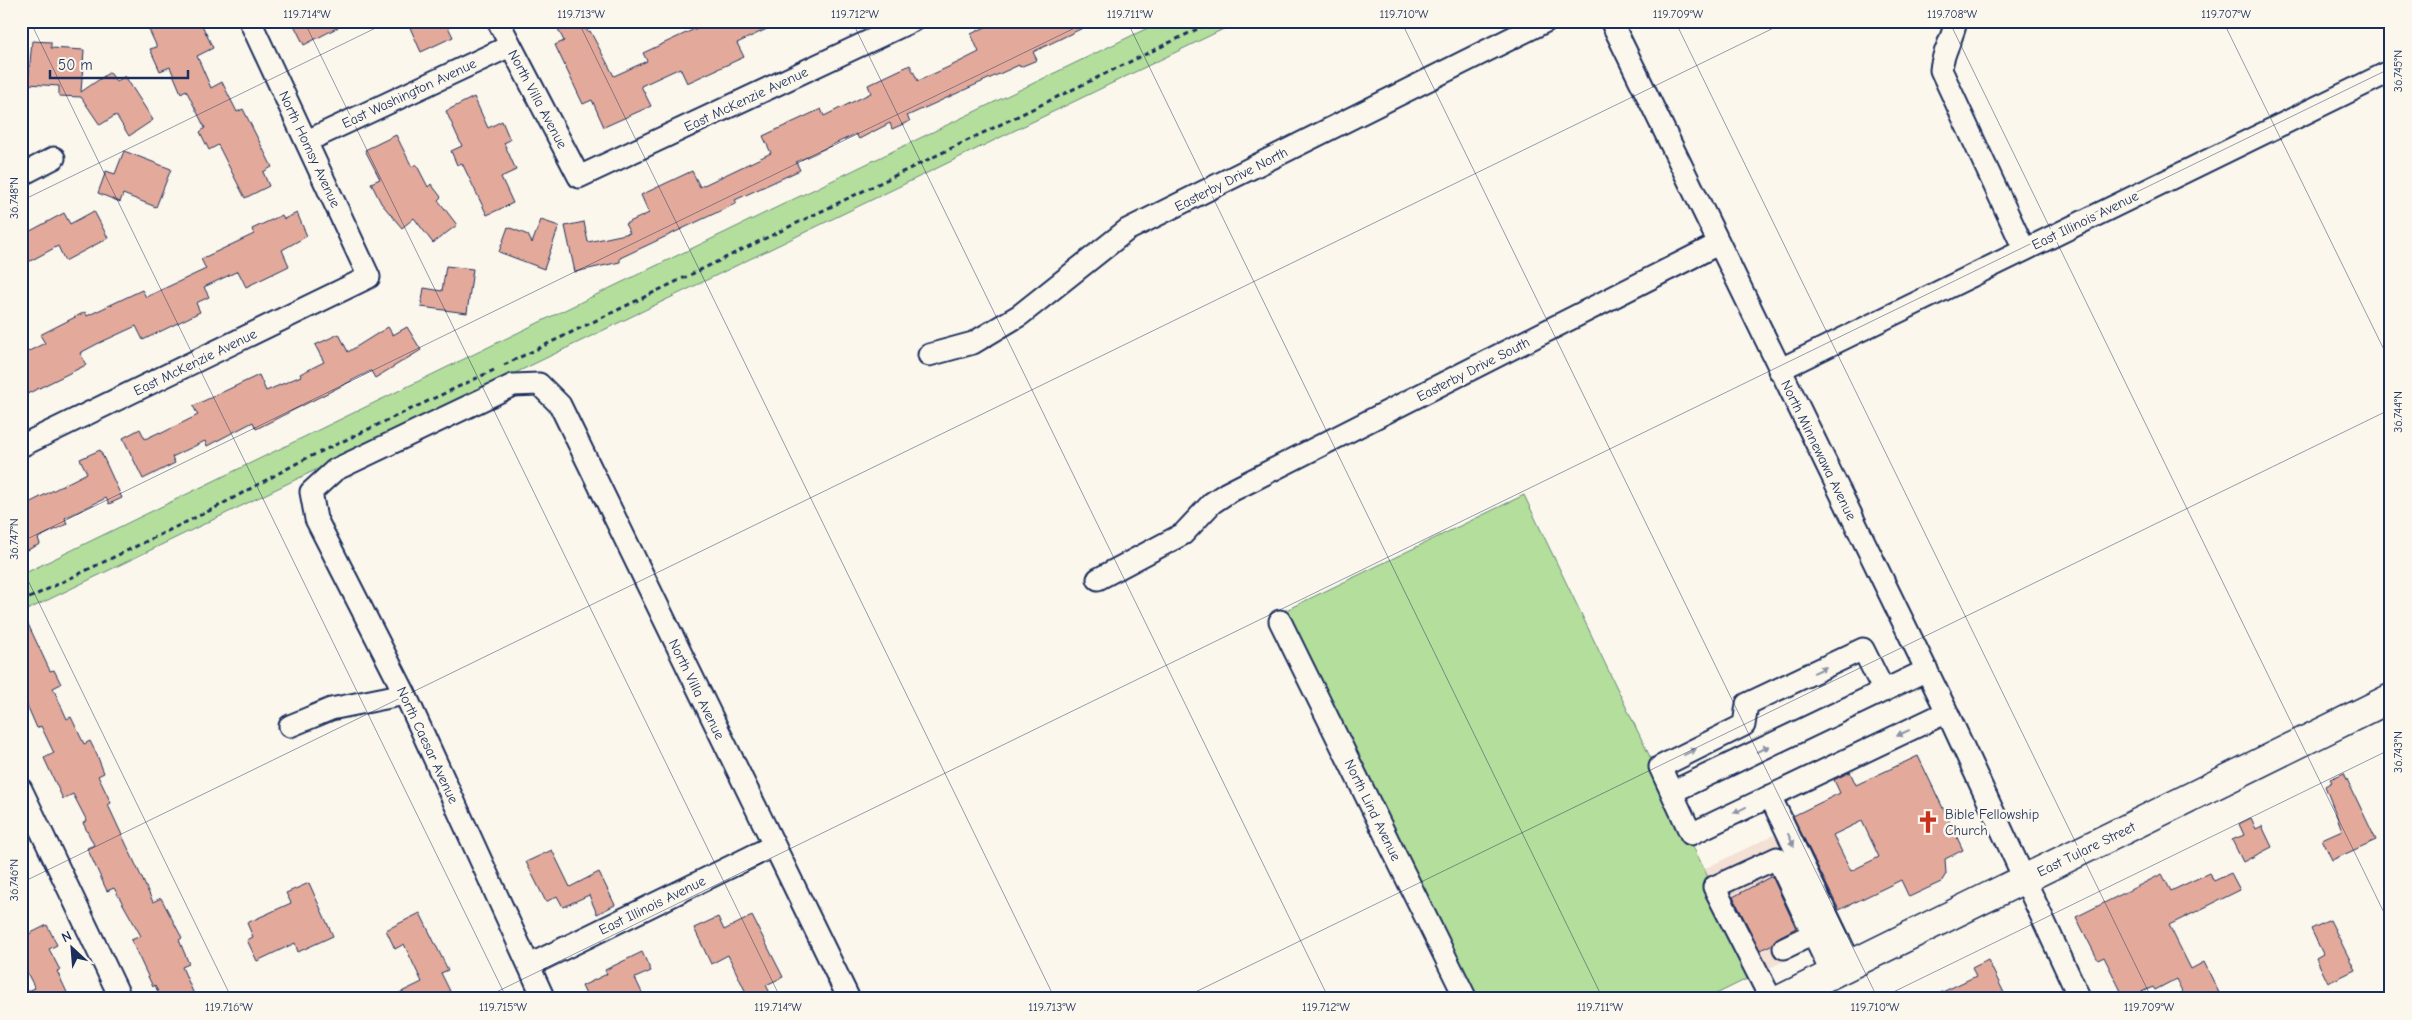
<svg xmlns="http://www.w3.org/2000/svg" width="2412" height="1020" font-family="'Comic Neue',sans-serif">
<rect width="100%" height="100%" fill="#fbf7ec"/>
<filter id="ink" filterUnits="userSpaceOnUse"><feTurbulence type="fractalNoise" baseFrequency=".02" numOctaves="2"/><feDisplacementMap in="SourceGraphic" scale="10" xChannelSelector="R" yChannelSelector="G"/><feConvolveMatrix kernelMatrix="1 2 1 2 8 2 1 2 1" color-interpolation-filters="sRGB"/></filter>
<g filter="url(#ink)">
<path fill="#f4e0d4" d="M1780 832 1831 938 1755 975 1704 869Z"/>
<path fill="#b3de9b" stroke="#67867c" d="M1162 21H1240L21 613V575L546 319Z
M1524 495 1755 975 1706 999H1468L1282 612Z"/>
<path fill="#e3aa9b" stroke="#1b2f5e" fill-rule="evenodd" d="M145 21H200L213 48 197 56 211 88 222 82 237 112 243 109 272 167 263 172 269 186 245 198 218 145 209 150 200 132 205 128 186 90 181 93 170 67 160 71 150 49 157 47Z
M302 21H350L304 45 294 25Z
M407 21H445L453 37 421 52Z
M568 21H583L588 32 590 31 614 76 647 61 643 53 712 21H784L737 43 744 57 687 83 680 68 641 86 651 106 604 127 592 100 583 104 555 45 564 41 557 27Z
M998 21H1097L1033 52 1037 60 1020 67 1019 65 907 116 910 121 892 129 890 123 859 139 856 134 796 162 800 170 735 200 737 203 620 258V262L575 272 565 226 584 222 588 242 630 233 625 224 649 213 641 195 692 171 700 187 746 165 771 153 763 136 821 109 824 116 871 93 868 85 910 65 918 81 955 64 979 52 971 34Z
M32 41 51 42V48L84 50 81 92 110 72 116 82 125 76 153 120 129 136 116 115 100 125 81 97 59 96V86L28 84Z
M474 97 488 128 502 121 510 140 504 143 516 170 501 177 513 203 487 215 462 163 457 165 451 151 462 146 446 111Z
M396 135 412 167 416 164 428 187 431 184 441 197 438 200 457 225 433 243 414 218 402 228 381 203 371 183 380 179 365 150Z
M124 151 171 169 156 207 123 194 120 202 98 193 106 171 115 174Z
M94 211 108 238 65 261 58 246 21 266V236L64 213 70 224Z
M297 213 307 236 282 250 289 266 246 287 238 271 204 287 209 297 196 303 200 312 143 340 136 326 97 344 80 353 86 365 21 397V355L45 343 40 335 85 312 87 316 142 290 146 297 206 269 201 259 254 234 252 229 282 215 284 219Z
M541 220 559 226 544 269 499 252 508 227 528 235 532 243Z
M446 266 473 269 467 313 421 307 424 288 442 291Z
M388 327 393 335 407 327 421 350 375 378 371 371 256 429 253 422 207 446 205 441 172 457 175 463 143 479 123 438 140 429 145 439 160 432V434L198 415 193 406 259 375 266 391 301 376 300 374 324 362 315 345 339 334 348 352Z
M100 450 122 498 109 504 106 498 65 518 67 524 38 538 40 544 21 553V507L87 473 80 459Z
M21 609 50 671 54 670 61 684 53 688 67 719 71 717 84 744 90 741 97 755 104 773 98 776 111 803 108 805 153 902 161 898 182 938 179 940 189 964 182 967 196 999H161L155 985 153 987 131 940 141 936 114 888 107 891 87 848 94 845 83 823 87 821 73 794 63 799 44 758 54 753 41 726 37 728 27 705 21 708Z
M1918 756 1963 850 1945 859 1946 874 1941 882 1909 897 1901 880 1839 910 1793 816 1840 793 1834 780 1850 772 1856 785ZM1862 821 1879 857 1851 871 1833 835Z
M2344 773 2376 840 2332 860 2322 839 2342 830 2325 786 2332 782 2330 779Z
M2251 818 2256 829 2262 826 2272 847 2243 862 2232 840 2244 835 2239 824Z
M552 850 570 887 599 872 615 905 597 914 589 895 563 907 557 896 546 902 526 862Z
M2209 873 2214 881 2231 873 2240 890 2169 925 2191 969 2204 962 2222 999H2186L2176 979 2155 990 2153 987 2125 999 2104 957 2098 960 2076 917 2162 874 2171 891Z
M1772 876 1796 928 1779 937 1773 944 1760 950 1733 897Z
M309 883 333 936 298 952 295 943 257 961 247 940 253 937 247 923 291 903 286 893Z
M420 913 448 970 441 973 450 991 434 999H387L422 982 404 944 395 949 386 930Z
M752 916 783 977 766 985 773 999H749L728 955 711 964 694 928 718 917 724 930Z
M2330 920 2355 970 2328 983 2316 958 2323 954 2311 929Z
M47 925 57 945 49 949 60 970 57 971 70 999H21V994L35 988 21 961V938Z
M642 952 651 971 635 978 645 999H588L582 986 607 974 605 970Z
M1988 960 2007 999H1928L1976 976 1972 968Z"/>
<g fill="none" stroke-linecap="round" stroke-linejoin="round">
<defs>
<path id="minor" d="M498 21 579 177 912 21
M1611 21 1947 712 2080 999
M1956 21C1953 38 1942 53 1941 70L2024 249
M307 141 510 46
M21 175 54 158
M929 355 973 343 1020 315 1127 230 1546 21
M1779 370 2391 71
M21 446 369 277 250 21
M1098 579 1183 534 1212 503 1227 493 1718 244
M1280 621 1466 999
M1884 691 1863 649 1747 704 1744 725 1660 767 1691 834 1947 712
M290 726 331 709 405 694
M21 789 121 999
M1672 792 1927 670
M1770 796 1851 965
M1784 948 1813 934
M530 965 773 846
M544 999 405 694 316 519 311 492 335 470 513 385 539 384 560 405 849 999
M1771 999 1714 887 1777 858 1832 974"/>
<path id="major" d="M1781 999 2391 698"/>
</defs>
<use href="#minor" stroke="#1b2f5e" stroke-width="25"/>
<use href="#major" stroke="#1b2f5e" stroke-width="31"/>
<path stroke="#1b2f5e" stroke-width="3" stroke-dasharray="5 4" stroke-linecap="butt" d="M504 365 1214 21
M21 602 213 509 303 460 494 370"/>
<use href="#minor" stroke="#fbf7ec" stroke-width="21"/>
<use href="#major" stroke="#fbf7ec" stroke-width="28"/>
</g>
<defs><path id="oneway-solid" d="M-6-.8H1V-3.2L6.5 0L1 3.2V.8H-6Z" transform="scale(1.25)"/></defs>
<g fill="#8b93a5">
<use href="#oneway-solid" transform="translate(1820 670) rotate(-25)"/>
<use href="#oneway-solid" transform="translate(1903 733) rotate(155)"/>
<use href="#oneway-solid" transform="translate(1763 749) rotate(-25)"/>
<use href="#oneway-solid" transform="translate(1690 752) rotate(-27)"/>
<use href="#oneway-solid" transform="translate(1740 810) rotate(154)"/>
<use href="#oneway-solid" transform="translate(1791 840) rotate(64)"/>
</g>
</g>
<path fill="none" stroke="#1b2f5e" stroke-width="1" stroke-opacity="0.45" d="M30 21 507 999M304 21 781 999M578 21 1055 999M852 21 1329 999M1127 21 1603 999M1401 21 1878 999M1675 21 2152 999M1949 21 2391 927M2223 21 2391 364M21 201 390 21M21 542 1089 21M21 566 232 999M21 883 1788 21M482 999 2391 68M1181 999 2391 409M1879 999 2391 749"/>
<defs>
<symbol id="church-bare" viewBox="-9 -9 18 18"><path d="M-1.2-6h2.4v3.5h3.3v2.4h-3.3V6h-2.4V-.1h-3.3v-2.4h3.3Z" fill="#c8321e" stroke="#fbf7ec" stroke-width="2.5" paint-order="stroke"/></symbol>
</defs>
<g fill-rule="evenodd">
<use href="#church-bare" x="1912" y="806" width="32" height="32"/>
</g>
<g text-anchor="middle" stroke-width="5" stroke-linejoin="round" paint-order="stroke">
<g font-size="14" fill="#1b2f5e" stroke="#fbf7ec">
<text transform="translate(409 93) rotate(-25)" y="5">East Washington Avenue</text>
<text transform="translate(538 99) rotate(62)" y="5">North Villa Avenue</text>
<text transform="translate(746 99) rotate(-25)" y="5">East McKenzie Avenue</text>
<text transform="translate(310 149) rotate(65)" y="5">North Homsy Avenue</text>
<text transform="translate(1231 179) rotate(-27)" y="5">Easterby Drive North</text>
<text transform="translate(2085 220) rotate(-26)" y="5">East Illinois Avenue</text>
<text transform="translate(195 362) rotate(-26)" y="5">East McKenzie Avenue</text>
<text transform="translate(1473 369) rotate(-27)" y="5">Easterby Drive South</text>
<text transform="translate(1819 450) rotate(64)" y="5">North Minnewawa Avenue</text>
<text transform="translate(697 689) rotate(64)" y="5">North Villa Avenue</text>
<text transform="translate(428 745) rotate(65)" y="5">North Caesar Avenue</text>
<text transform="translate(1373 810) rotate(64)" y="5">North Lind Avenue</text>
<text transform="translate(2086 849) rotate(-26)" y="5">East Tulare Street</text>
<text transform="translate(652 905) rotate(-26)" y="5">East Illinois Avenue</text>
</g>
<g font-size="14" fill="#1b2f5e" stroke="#fbf7ec" text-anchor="start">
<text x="1945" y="819">Bible Fellowship<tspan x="1945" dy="16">Church</tspan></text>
</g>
</g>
<rect width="2412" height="1020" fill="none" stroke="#fbf7ec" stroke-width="55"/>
<g transform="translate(72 948) rotate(334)" stroke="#fbf7ec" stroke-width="4" paint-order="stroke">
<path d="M0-4L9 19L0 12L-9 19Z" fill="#1b2f5e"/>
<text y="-8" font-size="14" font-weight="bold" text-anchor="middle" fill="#1b2f5e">N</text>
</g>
<path d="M50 70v8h138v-8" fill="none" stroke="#1b2f5e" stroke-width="2.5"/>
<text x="58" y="70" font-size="15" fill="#1b2f5e" stroke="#fbf7ec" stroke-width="4" paint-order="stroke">50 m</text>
<rect x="28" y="28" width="2356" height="964" fill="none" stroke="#1b2f5e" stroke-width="2"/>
<g font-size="12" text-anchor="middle" fill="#1b2f5e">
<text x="307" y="18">119.714°W</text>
<text x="581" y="18">119.713°W</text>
<text x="855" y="18">119.712°W</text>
<text x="1130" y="18">119.711°W</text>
<text x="1404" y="18">119.710°W</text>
<text x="1678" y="18">119.709°W</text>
<text x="1952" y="18">119.708°W</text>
<text x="2226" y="18">119.707°W</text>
<text transform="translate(2398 71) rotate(-90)" y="4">36.745°N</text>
<text transform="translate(14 198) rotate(-90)" y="4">36.748°N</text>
<text transform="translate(2398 412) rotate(-90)" y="4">36.744°N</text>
<text transform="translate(14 539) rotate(-90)" y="4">36.747°N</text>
<text transform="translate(2398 752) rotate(-90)" y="4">36.743°N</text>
<text transform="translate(14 880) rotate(-90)" y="4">36.746°N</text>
<text x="229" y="1011">119.716°W</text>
<text x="503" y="1011">119.715°W</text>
<text x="778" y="1011">119.714°W</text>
<text x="1052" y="1011">119.713°W</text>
<text x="1326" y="1011">119.712°W</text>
<text x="1600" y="1011">119.711°W</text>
<text x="1875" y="1011">119.710°W</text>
<text x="2149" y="1011">119.709°W</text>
</g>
</svg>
